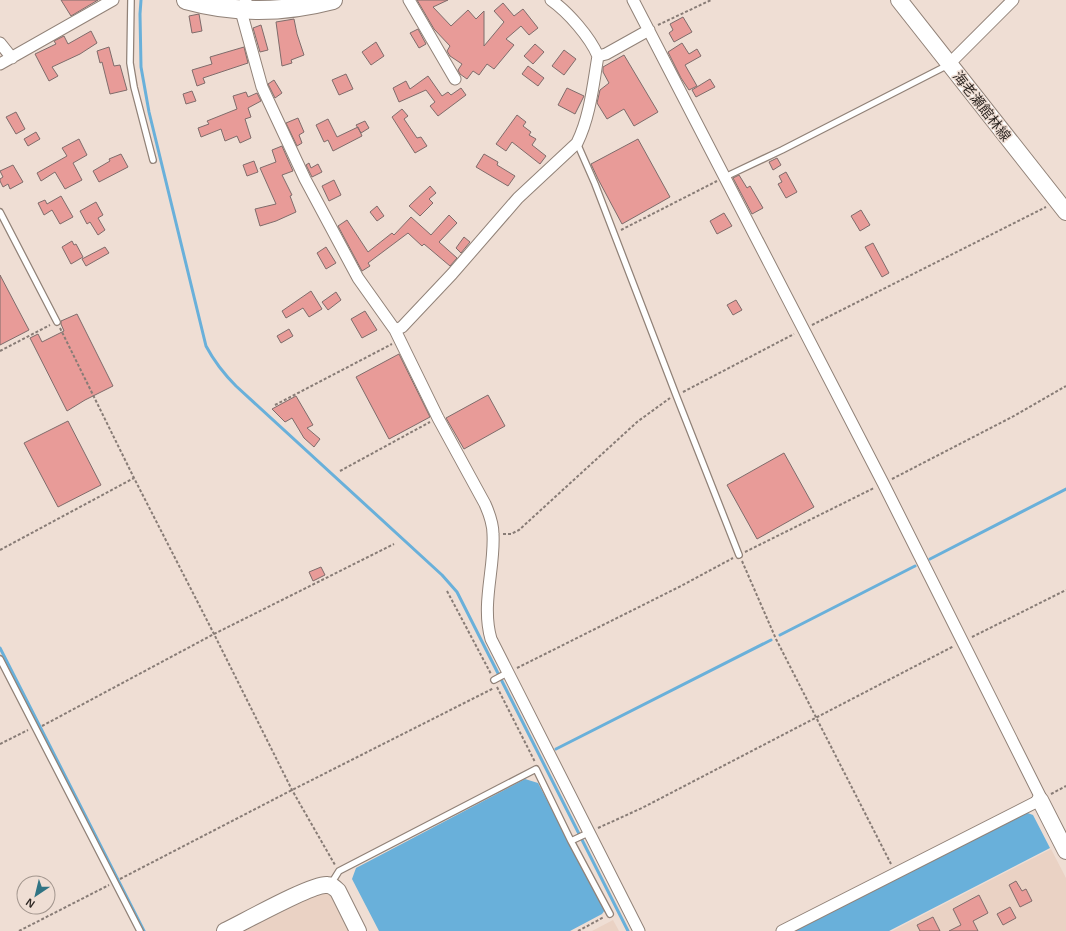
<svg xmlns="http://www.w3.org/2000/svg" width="1066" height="931" font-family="Helvetica,'Noto Sans JP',sans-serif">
<rect width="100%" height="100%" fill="#efded4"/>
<path fill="#ead2c4" d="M1051 849 1066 878V931H892Z
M318 892 331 895 350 931H243Z
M613 920 619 931H592Z"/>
<path fill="#69b0da" d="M525 779 538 783 605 910 602 914 570 931H379L352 879 356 868Z
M1025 812 1033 815 1050 848 889 931H793Z"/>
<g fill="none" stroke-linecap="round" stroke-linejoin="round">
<path stroke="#69b0da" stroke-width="3" d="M141 0 140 14 141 67 149 112 206 346C214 361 224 374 236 386L442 575 457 592 628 931
M930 559 1066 489
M780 635 915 566
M0 648 144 931
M556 749 771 640"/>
</g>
<path fill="#e89b98" stroke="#7f6c6b" d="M61 0H98L71 16Z
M417 0H448L433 7 451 26 468 10 476 19 484 11V46L504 22 494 11 503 3 514 16 523 9 538 28 529 35 521 26 506 39 514 45 494 69 487 64 479 75 473 71 467 79 460 74 458 70 462 64 450 56 447 51 450 46 434 29Z
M199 14 202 31 192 33 189 16Z
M683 17 692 32 674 42 669 33 673 30 670 24Z
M294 19 297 34 304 55 291 60 292 63 282 66 276 22Z
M261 25 268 50 260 52 253 28Z
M418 29 426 44 419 48 410 33Z
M91 31 97 43 80 54 52 67 58 76 49 81 35 54 56 44 54 41 64 36 68 44Z
M376 42 384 56 371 65 362 52Z
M682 43 689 54 697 49 701 56 685 65 697 86 689 90 681 78 668 52Z
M535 44 544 52 533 64 524 56Z
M109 47 114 66 120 65 127 90 110 94 102 62 100 63 97 51Z
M244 47 248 63 203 78 205 83 197 86 192 70 212 64 210 57Z
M564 50 576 59 564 75 552 66Z
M624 55 658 112 634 126 624 109 607 119 597 103 600 90 609 83 603 72V67Z
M528 66 544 78 538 86 522 74Z
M346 74 353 89 339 95 332 80Z
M428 76 442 96 448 92 451 95 461 88 466 95 438 116 430 106 435 102 426 90 399 102 393 88 406 81 410 89Z
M710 79 715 87 696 97 692 90Z
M274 80 282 93 275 98 268 84Z
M567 88 584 96 575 114 558 105Z
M192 91 196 101 186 104 183 94Z
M246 92 248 97 257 93 261 101 248 108 251 117 245 119 251 138 240 143 237 136 225 141 221 129 201 137 198 128 209 124 207 121 237 109 233 96Z
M402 109 408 116 404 119 417 138 421 137 427 146 415 153 392 117Z
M16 112 25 129 16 134 6 117Z
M517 115 526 122 523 126 531 132 529 135 536 139 532 145 546 156 540 164 512 142 506 151 496 144Z
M298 118 304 132 299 135 302 143 297 146 286 123Z
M328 119 337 137 358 127 362 136 333 151 328 140 324 142 316 125Z
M365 121 369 128 361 133 356 125Z
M36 132 40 139 28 146 24 139Z
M79 139 87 155 73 163 82 180 65 189 55 172 41 181 37 173 67 156 62 148Z
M638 139 670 197 622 224 598 179 591 164Z
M282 146 293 171 282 175 292 195 290 196 296 212 276 221 260 226 255 209 276 204 260 168 276 162 272 150Z
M121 154 128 167 99 182 93 171 110 161 109 159Z
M484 154 498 162 497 165 515 176 508 186 476 167Z
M777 158 781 165 773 170 769 162Z
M254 161 258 172 247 176 243 165Z
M309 163 311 168 318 164 322 172 312 177 306 165Z
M13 165 23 182 10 189 8 184 3 187 0 181V179L3 177 0 171Z
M786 172 797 192 786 198 778 184 782 182 779 176Z
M739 175 747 188 750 186 763 208 752 214 733 178Z
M334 180 341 195 329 201 322 186Z
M430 186 436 193 429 199 433 203 420 216 409 206Z
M61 196 73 217 60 224 52 210 44 215 38 203 45 200 47 204Z
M96 202 103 215 98 218 105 230 98 235 90 222 87 224 80 211Z
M377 206 384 216 377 221 370 212Z
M861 210 870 225 860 231 851 216Z
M724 213 732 226 717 234 710 221Z
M449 215 457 223 439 242 457 258 450 266 424 244 422 246 408 233 368 263 370 266 362 271 338 226 347 220 368 252 392 233 394 235 411 217 431 235Z
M464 237 470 242 461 253 456 248Z
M72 241 74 245 76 244 83 257 71 264 62 247Z
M873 243 889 273 882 277 865 247Z
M105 247 109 253 86 266 82 259Z
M326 247 336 263 326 269 317 253Z
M0 275 29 330 0 345Z
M311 291 322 309 309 317 303 308 286 318 282 311Z
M336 292 341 300 328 310 322 302Z
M736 300 742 310 733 315 727 305Z
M365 311 377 330 362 338 351 319Z
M77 314 113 386 85 400 67 411 30 338 38 334 42 342 64 331 61 324V321Z
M289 329 293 336 281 343 277 336Z
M399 354 430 417 389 439 356 377Z
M488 395 505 426 464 449 446 418Z
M296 396 313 425 307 428 320 439 314 447 304 438 292 418 285 422 272 409Z
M68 421 101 485 58 507 24 443Z
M784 453 814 507 757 539 727 485Z
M321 567 325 575 313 581 309 572Z
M1016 881 1022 891 1026 889 1032 901 1020 907 1009 885Z
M979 895 988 913 973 921 978 931H949L961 925 953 909Z
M1010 907 1016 918 1003 925 997 914Z
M933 917 940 931H920L917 925Z"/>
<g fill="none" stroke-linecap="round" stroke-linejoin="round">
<defs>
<path id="lane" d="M131 0 130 63 134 87 153 160
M577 143 595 184 676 395 739 555
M725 177 782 150 948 65
M0 212 57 322
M0 659 140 931
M494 680 507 673
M571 841 588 833
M334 879 339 871 536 769 571 841 610 914"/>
<path id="street" d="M246 0 241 11 262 87 305 179 358 278 395 330 438 418 485 504C489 513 493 523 493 534 495 568 481 604 491 639L639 931
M409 0 455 79
M633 0 883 483 1040 796V800L782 931
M0 43 12 58
M598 56 606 54 649 30
M0 64 113 0
M949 64 1013 0
M395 330 402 327 452 274 518 198 577 143C590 117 593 85 598 56 590 37 568 12 551 0"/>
<path id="secondary" d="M899 0 1066 212
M1040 800 1066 851
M225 931C242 923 313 883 327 885 332 885 335 888 338 891L358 931"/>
<path id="primary" d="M186 0C236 14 284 13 333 0"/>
</defs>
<use href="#lane" stroke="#918278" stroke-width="8"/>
<use href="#street" stroke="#918278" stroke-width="13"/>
<use href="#secondary" stroke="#918278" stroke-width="18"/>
<use href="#primary" stroke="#918278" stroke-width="20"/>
<path stroke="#887c76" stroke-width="2" stroke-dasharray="3 2" stroke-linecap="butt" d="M658 25 711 0
M621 230 717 181
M812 325 1046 207
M60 328 134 478 214 634 292 790 335 865
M0 351 50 325
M683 392 794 334
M275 405 392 344
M340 471 430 422
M892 479 1012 417 1066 386
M503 534H511L519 530 637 422 670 398
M0 550 134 478
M745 552 874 488
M742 561 776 639 891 864
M447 591 491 674
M972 637 1066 590
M517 668 681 586 733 558
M497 687 535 762
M42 726 214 634 394 544
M0 744 28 730
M1051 794 1066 786
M598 828 642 808 954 646
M120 879 292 790 494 688
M19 931 109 885
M578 931 604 917"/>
<use href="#lane" stroke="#fff" stroke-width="5.5"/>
<use href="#street" stroke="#fff" stroke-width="11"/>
<use href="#secondary" stroke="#fff" stroke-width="16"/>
<use href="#primary" stroke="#fff" stroke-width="18"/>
</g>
<g text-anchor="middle" stroke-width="3" stroke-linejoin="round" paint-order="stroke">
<g font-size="14" fill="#302925" stroke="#efded4">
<text transform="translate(982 106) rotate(52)" y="5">海老瀬館林線</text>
</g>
</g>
<g transform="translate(36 895) rotate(215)"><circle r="19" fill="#efded4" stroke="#a3968e"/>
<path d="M0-3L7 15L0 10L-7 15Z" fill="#307484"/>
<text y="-6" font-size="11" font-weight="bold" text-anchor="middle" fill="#302925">N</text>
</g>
</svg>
